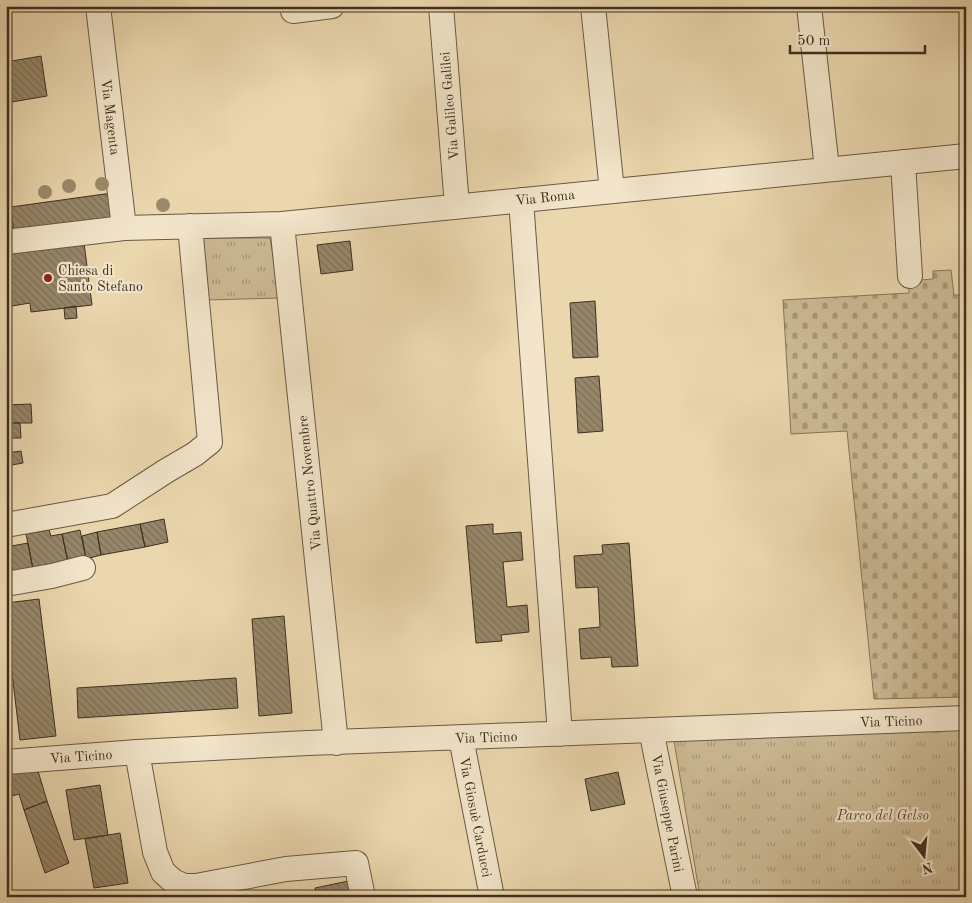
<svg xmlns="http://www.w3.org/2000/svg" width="972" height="903" font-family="'Old Standard TT',serif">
<defs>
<pattern id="cemetery-stones" width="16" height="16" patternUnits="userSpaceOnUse" patternTransform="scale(1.25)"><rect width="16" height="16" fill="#cdbb96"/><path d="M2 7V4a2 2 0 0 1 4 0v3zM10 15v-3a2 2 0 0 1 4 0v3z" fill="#a8987a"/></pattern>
<pattern id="park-tufts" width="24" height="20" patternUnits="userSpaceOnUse" patternTransform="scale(1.25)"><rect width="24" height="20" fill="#cdbb96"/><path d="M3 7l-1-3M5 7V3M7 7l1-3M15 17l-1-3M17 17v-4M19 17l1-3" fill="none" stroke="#a8987a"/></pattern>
<pattern id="building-back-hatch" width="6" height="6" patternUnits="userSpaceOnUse" patternTransform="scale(1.25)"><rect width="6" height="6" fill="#97876a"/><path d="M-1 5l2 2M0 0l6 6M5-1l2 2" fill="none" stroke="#7c6f57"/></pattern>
</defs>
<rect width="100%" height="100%" fill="#ebd7ae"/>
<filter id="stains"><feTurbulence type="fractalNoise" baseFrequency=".004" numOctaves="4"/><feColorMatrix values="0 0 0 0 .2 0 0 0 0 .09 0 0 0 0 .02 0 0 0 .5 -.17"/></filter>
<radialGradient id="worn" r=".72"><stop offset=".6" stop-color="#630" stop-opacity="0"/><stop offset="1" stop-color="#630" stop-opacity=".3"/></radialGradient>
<path fill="url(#cemetery-stones)" stroke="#85765b" d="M951 270 954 295H966V697L874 699 847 431 791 434 783 300 909 293V281L933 279V271Z"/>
<path fill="url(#park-tufts)" stroke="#85765b" d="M202 238H270L280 298 206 300Z
M966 729V897H700L674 741Z"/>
<path fill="url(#building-back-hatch)" stroke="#3d3020" d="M41 56 47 96 6 103V62Z
M112 193 118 221 14 237 11 207Z
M11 207 14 237 6 238V208Z
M350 241 353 270 321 274 317 245Z
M84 243 92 305 31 312 30 303 6 307V252Z
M595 301 598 357 573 358 570 303Z
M76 306 77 318 65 319 64 308Z
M599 376 603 431 578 433 575 378Z
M31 404 32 423H6V405Z
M6 423H20L21 438H6Z
M21 451 23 463 6 466V453Z
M164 519 168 542 145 547 140 524Z
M140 524 145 547 101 555 97 532Z
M493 524V534L521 532 523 560 503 562 507 607 527 605 529 632 501 635 502 641 476 643 466 526Z
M49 530 51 536 62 534 68 562 33 569 26 534Z
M80 530 86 559 68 562 62 534Z
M97 532 101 555 86 559 82 536Z
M28 543 33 569 6 575V547Z
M629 543 638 666 612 667 611 657 581 659 579 629 600 627 598 587 576 588 574 556 603 554 602 545Z
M39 599 56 736 20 740 6 623V603Z
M284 616 292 713 259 716 252 619Z
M236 678 238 708 78 718 77 688Z
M38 771 47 801 24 810 19 794 8 797 6 773Z
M618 772 625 804 591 811 585 779Z
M100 785 108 835 74 840 66 790Z
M47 801 69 863 45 873 24 810Z
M120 833 128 883 94 888 85 839Z
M353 880 356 897H317L315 888Z"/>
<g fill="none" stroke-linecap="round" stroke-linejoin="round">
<defs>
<path id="minor" d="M98 6 124 228
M292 6 293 11 332 6
M441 6 457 206
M593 6 612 191
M809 6 827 169
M903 162 910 276
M521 200 560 734
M282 224 336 743
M6 242 124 228 282 224 966 156
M6 525 112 506 166 471 195 454 210 442 190 226
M6 584 52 576 83 568
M651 730 685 897
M461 738 492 897
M137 752 155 852 163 872 173 881 184 886H196L286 869 356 863 363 897
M6 762 137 752 308 743 966 718"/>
</defs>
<use href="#minor" stroke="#685a44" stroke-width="26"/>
<use href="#minor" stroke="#f2e5ca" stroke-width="24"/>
</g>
<g fill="#9b8b6d">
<circle cx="102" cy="184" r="7"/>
<circle cx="69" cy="186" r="7"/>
<circle cx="45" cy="192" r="7"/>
<circle cx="163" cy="205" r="7"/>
</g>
<circle fill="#8f2418" stroke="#f2e5ca" stroke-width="2" cx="48" cy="278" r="5"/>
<g text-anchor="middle" stroke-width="4.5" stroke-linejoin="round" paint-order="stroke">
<g font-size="14" fill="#3d3020" stroke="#f2e5ca">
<text transform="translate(449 106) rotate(-95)" y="5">Via Galileo Galilei</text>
<text transform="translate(111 117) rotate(83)" y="5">Via Magenta</text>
<text transform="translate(545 197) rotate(-6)" y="5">Via Roma</text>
<text transform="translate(309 483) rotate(-96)" y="5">Via Quattro Novembre</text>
<text transform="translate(891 721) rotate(-2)" y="5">Via Ticino</text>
<text transform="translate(486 737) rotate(-2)" y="5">Via Ticino</text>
<text transform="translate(81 756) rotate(-4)" y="5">Via Ticino</text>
<text transform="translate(668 813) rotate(79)" y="5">Via Giuseppe Parini</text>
<text transform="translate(476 817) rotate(79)" y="5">Via Giosuè Carducci</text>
</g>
<g font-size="14" fill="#3d3020" stroke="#f2e5ca" text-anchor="start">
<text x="58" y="275">Chiesa di<tspan x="58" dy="16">Santo Stefano</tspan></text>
</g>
<g font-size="14" font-style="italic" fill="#5a4c38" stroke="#f2e5ca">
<text x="883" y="820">Parco del Gelso</text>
</g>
</g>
<rect width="972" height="903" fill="none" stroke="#ebd7ae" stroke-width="25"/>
<rect x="8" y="8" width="957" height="888" fill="none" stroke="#3d3020" stroke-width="2.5"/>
<rect x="12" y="12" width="947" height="878" fill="none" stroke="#3d3020"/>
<g transform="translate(924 856) rotate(164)" stroke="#f2e5ca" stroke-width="4" paint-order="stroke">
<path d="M0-4L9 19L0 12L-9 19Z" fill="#3d3020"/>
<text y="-8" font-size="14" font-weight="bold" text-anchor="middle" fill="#3d3020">N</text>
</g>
<path d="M790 45v8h135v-8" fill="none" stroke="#3d3020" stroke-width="2.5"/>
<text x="797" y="45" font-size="15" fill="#3d3020" stroke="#f2e5ca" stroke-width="4" paint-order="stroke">50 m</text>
<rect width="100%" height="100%" filter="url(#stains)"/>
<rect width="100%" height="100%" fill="url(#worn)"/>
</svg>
